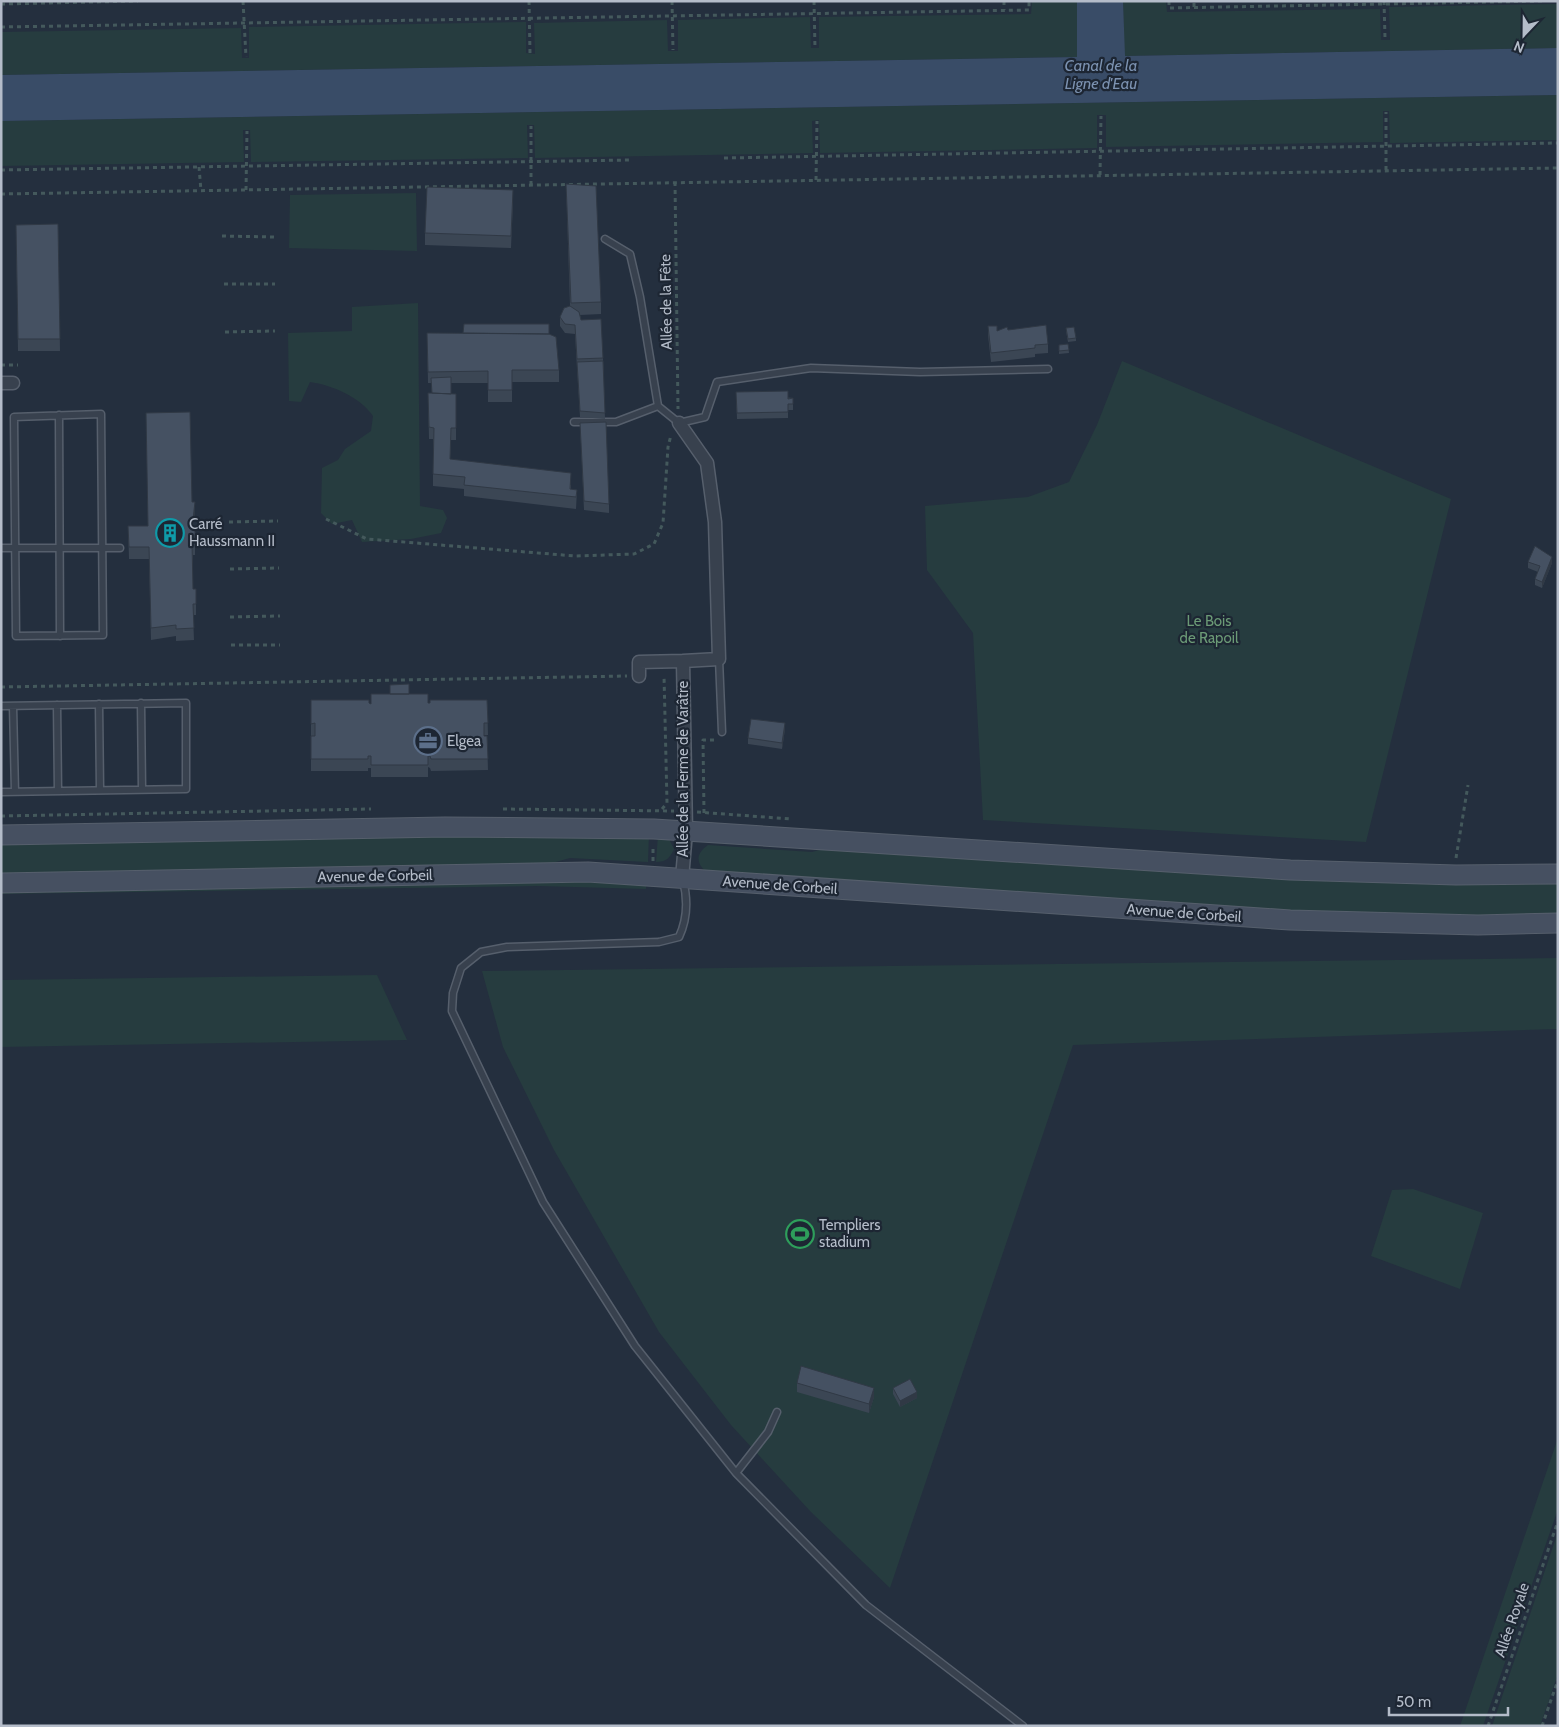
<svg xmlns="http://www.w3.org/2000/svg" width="1559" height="1727" font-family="Cabin,sans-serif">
<rect width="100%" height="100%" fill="#242f3e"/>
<path fill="#263c3f" d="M1032 1H1077L1078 57 1 75V32L241 28 242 58H249V27L526 22V53L535 54 534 23 667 20 668 51H678V20L810 17 811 48H819V17L1031 14Z
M1123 1H1166L1167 12 1380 9 1381 40H1390L1389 7 1558 4V48L1124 56Z
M1558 95V140L1390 143 1389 111H1383V142L1106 147V115H1097V148L820 153 819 120 812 121 813 153 535 158 534 125H527L528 158 251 162 250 130H243L244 162 1 166V121Z
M416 193 417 251 289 248 290 195Z
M418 303 420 506 443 510 447 518 441 533 411 539 362 542 352 520 332 524 321 513 322 468 338 460 345 449 371 431 373 416C360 397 332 385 310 382L301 402 289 401 288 333 352 331V307Z
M1122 361 1451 499 1366 842 983 820 973 633 927 570 925 506 1028 497 1069 482 1097 425Z
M649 834 648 862 570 858 545 865 1 874V840Z
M658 835 669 839 674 849C670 858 666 862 656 862Z
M708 845 812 852 830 847 1367 882 1558 881V915L1370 916 705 871C695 861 697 853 708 845Z
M543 881 646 884V889L539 886 1 894V890Z
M1558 958V1029L1073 1045 890 1588 811 1512 731 1425 659 1332 554 1150 503 1047 482 971Z
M377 975 407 1040 1 1047V980Z
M1413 1189 1483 1213 1460 1289 1371 1256 1392 1190Z
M1558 1438V1509L1483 1726H1460Z
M1558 1532V1674L1540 1726H1492Z"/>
<path fill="#394c67" d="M1077 1H1123L1125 56 1558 48V95L1 121V75L1077 57Z"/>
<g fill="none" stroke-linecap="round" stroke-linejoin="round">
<defs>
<path id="lane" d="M605 239 630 254 640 297 658 406 679 423 705 417 717 382 811 368 920 372 1048 369
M101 414 103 635 16 636 14 417Z
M59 415 60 636
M574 422H616L658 406
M1 548H120
M719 659 722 732
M141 703 142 789
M99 704 100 789
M57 705 58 791
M1 706 186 703V789L1 792
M13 706 15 792
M683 880C688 900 688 918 679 937L659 942 507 947 481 952 461 968 453 993 452 1011 543 1202 635 1346 736 1473 768 1432 777 1412
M736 1473 866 1605 1023 1726"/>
<path id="street" d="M1 383H13
M679 423 707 463 715 522 719 659 683 661 686 832 682 878
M639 676V662L683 661"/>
<path id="secondary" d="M1 835 445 827 654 829 1290 870 1456 875 1558 874
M1 883 588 872 1290 920 1478 925 1558 923"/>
</defs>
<use href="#lane" stroke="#565f6c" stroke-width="9"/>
<use href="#street" stroke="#565f6c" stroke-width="15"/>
<use href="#secondary" stroke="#565f6c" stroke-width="21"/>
<path stroke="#44595c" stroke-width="3" stroke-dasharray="4 4" stroke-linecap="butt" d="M243 1 246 57
M529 1 530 53
M672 1 673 50
M814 1 815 49
M1004 1V10
M1169 1V8L1544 1
M1384 1 1385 38
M1 4 138 1
M1194 7V1
M1 27 1029 10V1
M724 158 1558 143
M199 167 201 191
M1 170 629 160
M1386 170V112
M1100 175 1101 116
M816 180 817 121
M675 182 678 409
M531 185V126
M246 190 247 131
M1 194 1558 168
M222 236 274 237
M224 284H275
M225 332 275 331
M1 365H18
M326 519 367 539 575 556 634 554 654 544 663 523 668 447 671 435
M229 522 278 521
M230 569 279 568
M230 617 280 616
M231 645H280
M1 687 627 676
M503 809 674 811
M662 809 667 803 664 675
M697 812 791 819
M704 813 703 740H714
M1 816 371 809
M1456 858 1468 785
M653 861V845
M1488 1726 1558 1521
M1542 1726 1558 1680"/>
<use href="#lane" stroke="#38414e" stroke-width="6"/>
<use href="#street" stroke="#38414e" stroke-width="12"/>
<use href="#secondary" stroke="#465061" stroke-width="19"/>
</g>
<path fill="#3b4654" d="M566 184 601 302V314L580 315 581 320 603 358 605 419 580 417 575 334 565 333 560 326V317L570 306Z
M513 202 511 248 425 245V233Z
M58 224 60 351H18L16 225Z
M988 326 997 331 1008 330 1048 344V353L1035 354V357L991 362 988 335Z
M1066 331 1076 338V341L1068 342Z
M427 333 549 334 559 370V382H512V402H488V383H451V394L456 406V440H451L450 459 571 485V489L577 490 576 509 464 496V489L433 486V439H429L428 393H432L431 383H428Z
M1068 344 1069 353 1059 354V345Z
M736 392 793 398V410H788V418L737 419Z
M580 423 609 504V513L584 510Z
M192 502 195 514 193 528H195V555H193V589H196V615H193L194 640 176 641V636L151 640 149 559H129L128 526H148Z
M1528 562 1552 563 1542 588 1535 585V579L1538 572 1528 568Z
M390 694H409L428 703 487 700 488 735H484V736H487L488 770 431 771 430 768 428 767V777H371V768H368V771H311V700L371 704Z
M785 729 782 749 748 744V738Z
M797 1383 874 1397 869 1413 797 1392Z
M893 1388 917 1398 900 1407 893 1394Z"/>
<path fill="#303945" d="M195 502V514L192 540V528Z
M1552 557V563L1542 588V582Z
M785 723V729L782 749V743Z
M874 1388V1397L869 1413V1404Z
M917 1392V1398L900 1407V1401Z"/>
<path fill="#455162" stroke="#303945" d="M566 184 596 186 601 302 571 303Z
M427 187 513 190 511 236 425 233Z
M58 224 60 339H18L16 225Z
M570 306 579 312 581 320 601 319 603 358 577 359 575 325 565 324 560 317 564 308Z
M464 324H549V334L463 333Z
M1046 325 1048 344 1035 345V348L991 353 988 326H997V331L1007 327 1008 330Z
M1074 327 1076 338 1068 339 1066 328Z
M427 333 549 334 556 337 559 370H512V390H488V371L428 372Z
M1068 344 1069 350 1059 351V345Z
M603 361 605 413 580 411 577 362Z
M451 377V394L432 393 431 378Z
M788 391V399L793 398V404H788V412L737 413 736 392Z
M428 393 456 394V428H451L450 459 571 473 570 489 577 490 576 497 464 485 465 477 433 474 434 428 429 427Z
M190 412 192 502H195L192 528H195V543H192L193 589H196V604H193L194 628 176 629V625L151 628 149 547H129L128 526H148L146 413Z
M606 422 609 504 584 501 580 423Z
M1535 546 1552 557 1542 582 1535 579 1540 566 1528 562Z
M409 684V694H390V685Z
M371 694H428V703H430V700H487L488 723H484V736H487L488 759H431L430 756H428V765H371V756H368V759H311V736H315V723L311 724V700H369V703L371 704Z
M751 719 785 723 782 743 748 738Z
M801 1366 874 1388 869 1404 797 1383Z
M910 1379 917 1392 900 1401 893 1388Z"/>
<defs>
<symbol id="building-ring" viewBox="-11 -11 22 22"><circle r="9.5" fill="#1d2633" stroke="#0f9aa8" stroke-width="1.5"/><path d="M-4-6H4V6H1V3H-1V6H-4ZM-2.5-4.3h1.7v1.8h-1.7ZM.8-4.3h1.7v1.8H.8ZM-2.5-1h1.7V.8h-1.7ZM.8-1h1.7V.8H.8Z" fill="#0f9aa8"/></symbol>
<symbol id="office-ring" viewBox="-11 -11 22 22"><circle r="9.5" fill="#1d2633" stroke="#5c6f8a" stroke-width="1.5"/><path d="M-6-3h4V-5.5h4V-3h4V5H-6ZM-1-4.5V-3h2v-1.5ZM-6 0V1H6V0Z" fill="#5c6f8a"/></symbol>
<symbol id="stadium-ring" viewBox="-11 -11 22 22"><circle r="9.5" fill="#1d2633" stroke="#2e9e5b" stroke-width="1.5"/><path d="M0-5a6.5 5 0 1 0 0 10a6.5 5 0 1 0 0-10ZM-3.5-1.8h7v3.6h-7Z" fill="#2e9e5b"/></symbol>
</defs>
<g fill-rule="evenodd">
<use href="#building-ring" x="154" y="517" width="32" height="32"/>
<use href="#office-ring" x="412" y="725" width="32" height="32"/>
<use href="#stadium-ring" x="784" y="1218" width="32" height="32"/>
</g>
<g text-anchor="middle" stroke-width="4.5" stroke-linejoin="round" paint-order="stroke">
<g font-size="15" fill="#b4bcc9" stroke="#1d2633">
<text transform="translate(666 302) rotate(-91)" y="5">Allée de la Fête</text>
<text transform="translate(683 769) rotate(-90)" y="5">Allée de la Ferme de Varâtre</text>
<text transform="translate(375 876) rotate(-1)" y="5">Avenue de Corbeil</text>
<text transform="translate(780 885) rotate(4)" y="5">Avenue de Corbeil</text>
<text transform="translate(1184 913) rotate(4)" y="5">Avenue de Corbeil</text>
<text transform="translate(1512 1620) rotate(-71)" y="5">Allée Royale</text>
</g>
<g font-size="15" fill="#b4bcc9" stroke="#1d2633" text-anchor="start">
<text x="189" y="529">Carré<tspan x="189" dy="17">Haussmann II</tspan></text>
<text x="447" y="746">Elgea</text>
<text x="819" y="1230">Templiers<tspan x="819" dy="17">stadium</tspan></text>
</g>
<g font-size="15" fill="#6b9a76" stroke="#1d2633">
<text x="1209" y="626">Le Bois<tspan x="1209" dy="17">de Rapoil</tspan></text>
</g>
<g font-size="16" font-style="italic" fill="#7c92b1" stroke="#1d2633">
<text x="1101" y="71">Canal de la<tspan x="1101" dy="18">Ligne d'Eau</tspan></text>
</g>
</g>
<rect width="1559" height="1727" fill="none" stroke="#b4bcc9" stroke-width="5"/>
<g transform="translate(1524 35) rotate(202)" stroke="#1d2633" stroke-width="4" paint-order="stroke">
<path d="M0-4L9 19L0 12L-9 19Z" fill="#b4bcc9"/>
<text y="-8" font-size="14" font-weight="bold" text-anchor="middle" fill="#b4bcc9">N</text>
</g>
<path d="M1389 1707v8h119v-8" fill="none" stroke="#b4bcc9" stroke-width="2.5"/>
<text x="1396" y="1707" font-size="15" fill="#b4bcc9" stroke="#1d2633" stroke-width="4" paint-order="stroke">50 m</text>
</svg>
